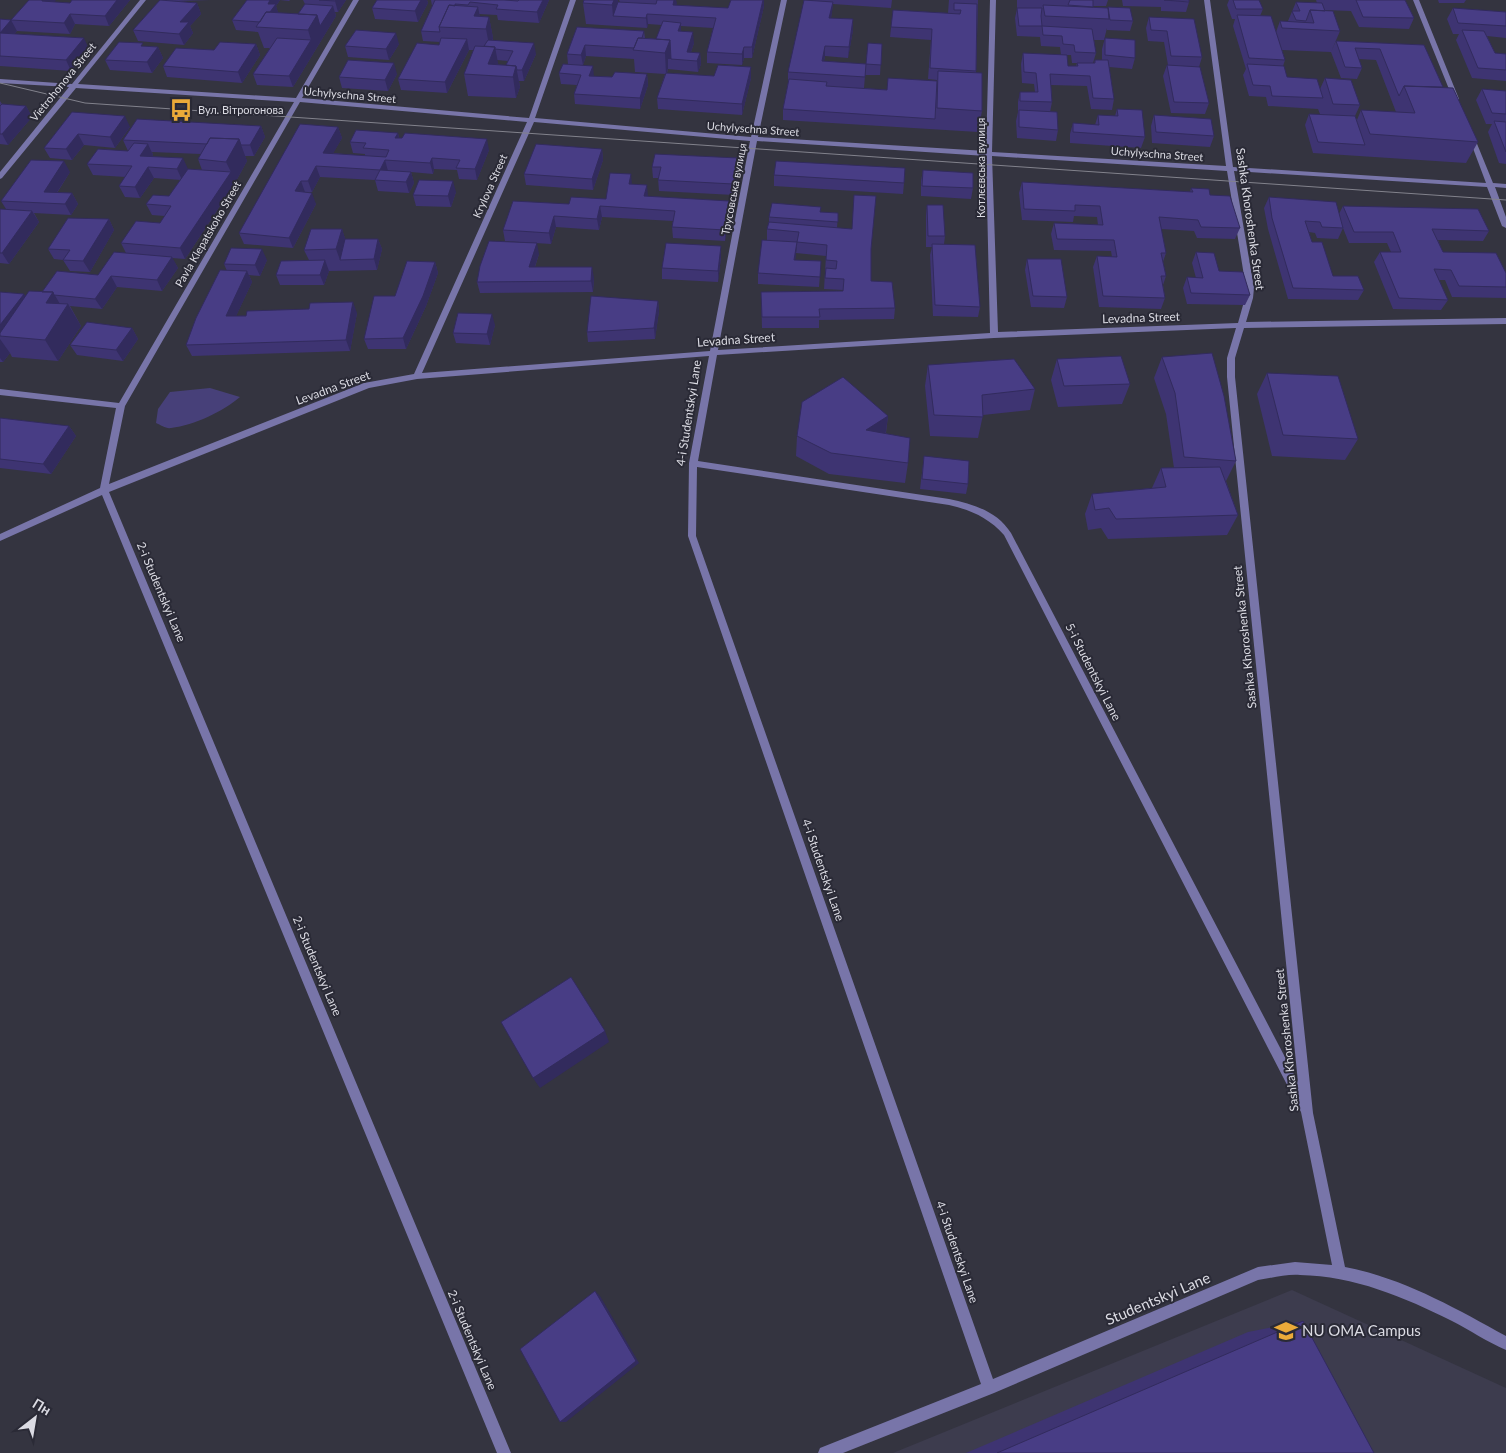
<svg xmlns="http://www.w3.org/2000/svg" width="1506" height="1453" font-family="Lato,sans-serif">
<rect width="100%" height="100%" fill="#343440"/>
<path fill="#3d3c4e" d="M1292 1290 1506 1388V1453H893Z"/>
<path fill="#474079" d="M210 388 240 397C222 412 195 425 171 428 166 429 161 425 156 423L158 409 170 392Z"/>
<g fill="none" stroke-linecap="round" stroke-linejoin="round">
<path fill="#7875a9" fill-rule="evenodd" d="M140 0H146L78 84 296 98 353 0H359L302 98 529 118 570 0H576L535 118 751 137 781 0H787L758 137 986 151 990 0H996L992 152 1226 166 1204 0H1210L1233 167 1486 183 1468 135 1473 134 1493 183 1506 184V188L1495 187 1506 217V228L1502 226 1487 187 1234 171 1254 288 1253 298 1246 322 1506 318V324L1244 328 1235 358V377L1313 1113 1345 1267C1403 1278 1455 1308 1506 1336V1350C1487 1342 1470 1330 1452 1321 1404 1297 1354 1276 1300 1275 1286 1274 1272 1278 1258 1280L994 1393 843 1453H818L820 1448 981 1384 688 536 689 463 709 356 417 379 369 388 109 492 511 1453H497L102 495 0 541V534L100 488 116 408 0 395V389L119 403 294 102 76 88 2 178 0 179V172L69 87 0 83V79L72 84ZM300 102 527 122 414 374 364 383 109 484 125 406ZM534 122 750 141 710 351 422 373ZM757 141 986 156 990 333 718 350ZM992 156 1227 171 1246 288 1245 298 1238 323 998 332ZM1236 328 1227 358V377L1298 1082 1011 533C997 511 973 504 949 499L698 461 717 355 994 338ZM697 467 949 505C971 510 989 518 1004 535L1301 1112 1332 1265 1295 1262 1258 1267 993 1379 696 536Z
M1413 0H1419L1459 99 1458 100 1453 99Z"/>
<path stroke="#82828c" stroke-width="1" d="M0 83 85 103 1506 200"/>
</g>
<path fill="#3e3472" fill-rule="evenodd" d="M72 0H130L109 26 75 24 70 34 17 31 14 34 89 49 71 71 0 66V19L11 20 55 2 70 3Z
M160 0H210L178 1 197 3 201 14 190 26 193 33 184 45 138 41 133 30Z
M247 0H290L289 1 280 0 276 6 278 13 298 14 305 4 303 0H346L338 12H335L336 16 293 87 257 85 253 74 270 48H264L258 32 236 30 232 20Z
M377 0H427L428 3 418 22 375 19 372 8Z
M431 0H549L539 23 498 20 497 15 479 14 480 16 489 17 493 38V40L536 54 524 81H519L520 87 516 98 468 96 464 74 474 50H469L447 93 401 90 398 79 439 45 440 42 423 41 421 31 432 6ZM497 60 508 61 506 65H498Z
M584 0H618V2H620L619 0H676V5L728 8 731 0H764V6L752 58H744L742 65 707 63V52L713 28 681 26V31L694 43 691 52 700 53 701 64 698 72 668 69 667 73 714 76 751 67V78L742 115 658 109 657 98 665 74 635 72 634 59 586 56 583 65 594 76 612 77 647 74 648 85 640 109 575 104 574 94 577 85 561 84 559 73 568 64 567 54 577 27 644 31 645 38 656 39 662 25 648 24 647 28 586 24 583 3Z
M810 0H892L891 8 833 4 831 18 853 19V30L848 58 825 56 824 61 866 64 864 88 887 90 937 81V80L928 79 931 40 890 37 893 10 948 13 949 0H948H978L976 73 982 111 978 132 783 120V109L788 83V72Z
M1017 0H1108L1106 6H1093V7L1133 21 1130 31 1107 30V28L1104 40H1094L1096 53 1093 63H1094L1095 60H1102V49L1105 38 1135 58 1132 69 1109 67 1114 99 1112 110 1091 109 1087 86 1051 85 1052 102 1050 112 1058 130 1056 141 1017 138 1016 121 1018 112V102L1020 92H1035L1034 84 1022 83 1021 64 1023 53 1068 66H1076L1077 63H1072L1071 55H1061L1060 47 1041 46 1040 37 1017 36 1015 18 1017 9Z
M1122 0H1189V2L1186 12 1161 11V7L1123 6Z
M1229 0H1233L1263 9 1260 16 1276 32 1280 21H1288L1296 2 1317 3 1316 0H1405L1414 18 1409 29 1359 27 1351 11 1324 10 1340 31 1331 52 1282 50 1285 60 1283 66 1287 77 1320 89 1325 78 1360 105 1355 116 1357 120 1361 110 1396 112 1376 60 1359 59 1362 68 1357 79 1341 78 1331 52 1336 41 1424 45 1443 87 1478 142 1466 163 1313 153 1305 125 1309 114H1320L1318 109 1268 106 1266 97 1249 96 1243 75 1246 69 1233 26 1235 19H1232L1227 5Z
M1438 0H1466L1464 3H1439Z
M1453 8 1506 12V38L1487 36 1495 53 1506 54V81L1472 78 1456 40 1459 34H1453L1447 19Z
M1149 17 1202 57 1199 67 1209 103 1205 114 1171 113 1163 76 1167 65H1168L1164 42 1148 41 1146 28Z
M868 43 882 44 880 75H865Z
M256 44 260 55 242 83 167 77 163 66 214 50Z
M399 44 389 60 348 57 345 46Z
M145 46 158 47 163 58 152 73 110 70 105 60Z
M397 74 388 91 342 88 339 77Z
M1482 89 1506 91V164L1499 163 1488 132 1492 124H1486L1476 100Z
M0 101 2 104 26 106 32 117 8 145 0 144Z
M1117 109 1145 137 1141 148 1070 143V134L1073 123 1095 125 1098 115 1115 116Z
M72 112 130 127 115 148 84 145 72 160 50 158 44 148Z
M1154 115 1214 136 1210 147 1152 143 1151 126Z
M261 126 265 137 254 156H245L247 161 235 183 185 259 172 258 178 268 162 291 117 287 102 309 70 306 81 326 58 361 12 357 10 353 3 362H0V292L24 294 25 297 98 275 126 253 121 243 160 223 165 216 152 215 146 204 169 196 181 180 154 178 140 198 125 197 119 186 126 177 93 175 87 164 128 151 123 140ZM152 152 201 154 198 159 202 170 188 169 152 156 153 155Z
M338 127 342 138 333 153 365 156V154L353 153 350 142 398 133 399 138 489 150 477 180 459 179 457 170 434 169 433 174 411 172 414 183 409 193 378 191 375 180 320 177 312 192H305L316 204 293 248 244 244 239 233Z
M602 149 603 160 593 190 526 185 524 174Z
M738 158V169L734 195 659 191 658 178H653L652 167Z
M923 170 973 188 971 199 921 196V181Z
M70 172 57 193H72L78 204 71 215 34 213 39 222 9 264 0 263V209H6L1 201Z
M774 175 904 183 903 194 774 186Z
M1022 182 1190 192 1191 188 1210 195 1240 228 1235 239 1197 238 1194 231 1161 229 1166 253 1163 262 1166 276 1163 285 1165 298 1161 309 1099 307 1093 267 1097 256 1112 257 1111 251 1054 250 1051 234 1054 223 1098 225 1097 217 1074 216 1073 222 1022 220 1019 193Z
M632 184 647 185V197L729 201V212L725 241 673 238 672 227 673 221 602 217 599 230 556 227 551 244 505 241 503 230 569 204 606 199Z
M456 192 451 207 416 206 413 195Z
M1269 197 1339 214 1343 206 1489 231 1483 241 1438 240 1443 252 1506 273V298L1452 297 1445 280H1439L1448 300 1441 310 1393 309 1374 262 1380 252H1391L1387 243H1349L1343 228 1338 239 1317 238 1315 233 1309 232 1312 242 1333 276 1364 290 1358 300 1288 299 1268 229 1264 208Z
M927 205 945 236 944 244 980 307 978 317 933 316 930 255 932 247H926V215Z
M820 212 838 213 837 228 871 249V281L895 308 894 319 819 320V328H762L761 292 843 291V290L824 289 826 256 796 253 797 243 795 260 821 261 819 287 758 284V273L767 240V229L769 222V217Z
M109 219 114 230 90 272 70 271 63 260 54 259 48 249Z
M342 229 345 239H378L382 249 377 270 329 271 324 285H280L276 275 309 260 304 250Z
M721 246V257L718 282 662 279V268Z
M1196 252 1250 295 1245 305 1187 304 1183 288 1187 277 1196 278 1192 263Z
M539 254 535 267 594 278 593 292 480 293 477 282Z
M1027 259 1067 297 1064 308 1031 307 1025 270Z
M267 260 260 276 249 275 252 282 236 316 357 313 350 351 192 356 186 345 227 271 224 264Z
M435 262 438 273 426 306 406 349H368L364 339 395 296Z
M658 301 659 311 655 339 588 342 587 332Z
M495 325 490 345 456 343 453 333Z
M132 328 138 339 123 361 77 355 70 345Z
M1162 357 1236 461 1226 481 1238 515 1227 535 1108 539 1101 528 1088 530 1085 514 1092 494 1152 488 1161 468H1174L1166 414 1154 378Z
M1057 359 1130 384 1122 404 1058 407 1051 380Z
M928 365 1035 389 1030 410 983 415 978 438 930 436 925 386Z
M1267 373 1358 439 1345 460 1272 456 1257 394Z
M888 416 886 433 908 463 905 483 829 474 796 456 797 436Z
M0 418 69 426 76 436 51 474 0 468Z
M924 456 968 484 966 494 920 489Z
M1303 1321 1374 1453H966L1248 1332Z"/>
<path fill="#322b5d" d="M42 0H56L47 11Z
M117 0H130L109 26 105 16Z
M270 0H280L276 6 279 15 271 22 268 4Z
M336 0H346L338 12 335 1Z
M421 0H427L428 3 418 22 415 11Z
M543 0H549L539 23 537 12Z
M614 0H618L619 13 613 16 612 5Z
M674 0H676L677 3 674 16 673 5Z
M763 0H764V6L752 58V47Z
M833 2 832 13 829 28V18Z
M197 3 201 14 190 26 193 33 184 45 179 34 180 22Z
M333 6 336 16 293 87 289 76 311 40 308 30 317 15Z
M478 7 482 28 474 16Z
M70 14 75 24 70 34 64 23Z
M647 14 648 24 647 28 646 18Z
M489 17 493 38 490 50 486 29Z
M853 19V30L848 58 849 47Z
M11 20 17 31 6 44 0 33Z
M681 23V33L678 31Z
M693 32 694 43 688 61 687 52Z
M396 33 399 44 389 60 386 49Z
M84 38 89 49 71 71 66 60Z
M467 39 469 50 447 93 445 82Z
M670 40 671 59H668V69L666 74 665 53Z
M534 43 536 54 524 81 522 70Z
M256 44 260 55 242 83 238 72Z
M585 45 586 56 583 65 581 55Z
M825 46V56L822 71V61Z
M158 47 163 58 152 73 147 62Z
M495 47 499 68 488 64Z
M744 47V58L742 65V54Z
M700 53 701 64 698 72 697 61Z
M394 63 397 74 388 91 385 80Z
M516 66 520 87 516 98 513 77Z
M593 66 594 77 589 76Z
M751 67V78L742 115V104Z
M647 74 648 85 640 109V98Z
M26 106 32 117 8 145 2 134Z
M125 116 130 127 115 148 110 137Z
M261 126 265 137 254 156 250 145Z
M338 127 342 138 327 164 323 153Z
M398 133 400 144 395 138Z
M78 134 84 145 72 160 66 149Z
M239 139 247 161 235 183 185 259 180 248 231 172 226 162Z
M487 139 489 150 477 180 475 169Z
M148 144 153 155 145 167 140 156Z
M602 149 603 160 593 190 592 179Z
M183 158 188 169 182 180 177 169Z
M432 158 434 169 433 174 430 163Z
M738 158V169L734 195 733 184Z
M385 160 388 171 380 170Z
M64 161 70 172 50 203 44 192Z
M316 166 320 177 312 192 308 181Z
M148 167 154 178 140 198 135 187Z
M411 172 414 183 409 193 406 182Z
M631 174 632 185 629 184Z
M301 181 305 192 295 191Z
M453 181 456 192 451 207 448 196Z
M647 185 648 196 645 207 644 196Z
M72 193 78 204 71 215 65 204Z
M312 193 316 204 293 248 289 238Z
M729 201V212L725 241V230Z
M600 206 602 217 599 230 597 219Z
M32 211 39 222 9 264 2 253Z
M554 216 556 227 551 244 549 233Z
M109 219 114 230 90 272 83 261Z
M342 229 349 250 340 260 336 249Z
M378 239 382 249 377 270 374 259Z
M797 242 796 253 794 271V260Z
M537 243 539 254 531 278 529 267Z
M721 246V257L718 282V271Z
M262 249 267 260 260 276 255 265Z
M172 257 178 268 162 291 157 280Z
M325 260 329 271 324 285 320 275Z
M435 262 438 273 426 306 406 349 403 338Z
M592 267 594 278 593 292 591 281Z
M247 271 252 282 231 327 226 316Z
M111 276 117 287 102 309 95 299Z
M53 292 64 311 68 304 81 326 58 361 45 340 46 303Z
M24 294 37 315 0 336V325Z
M658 301 659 311 655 339 654 328Z
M353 302 357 313 350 351 346 340Z
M492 314 495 325 490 345 487 334Z
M132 328 138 339 123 361 116 350Z
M0 339 10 353 3 362 0 358Z
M888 416 885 437 866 430Z
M69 426 76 436 51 474 43 464Z
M605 1031 609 1042 540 1088 533 1078Z
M595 1291 600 1296 639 1363 566 1422H560Z"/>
<path fill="#483d85" stroke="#322b5d" d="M29 0H42V1L70 3 72 0H117L105 16 70 14 64 23 11 20 0 33V19L11 20Z
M160 0 197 3 180 22H189L179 34 133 30Z
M247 0H270L268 4H276L270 12H266L260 22 232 20Z
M319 0H336L335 1Z
M377 0H421L415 11 372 8Z
M435 0H504L518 1 519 0H543L537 12 496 9 498 5 470 2 468 5 455 4V6L449 5 439 27 440 32 421 31Z
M584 0H614L612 5 583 3Z
M657 0H674L673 5 728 8 731 0H763L752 47H744L742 54 707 52 716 18 647 14 646 18 613 16 618 2 656 4Z
M804 0 833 2 829 18 853 19 849 47 825 46 822 61 866 64 865 77 788 72Z
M1070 0H1093V7L1068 5Z
M1164 0H1189V2Z
M1233 0H1259L1263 9H1236Z
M1356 0H1405L1414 18 1363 17Z
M1296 2 1322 3 1325 11 1310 10 1306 21 1296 20 1292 11H1300Z
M954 3 977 4 976 71 930 68 932 29 891 27 893 10 960 14 961 10H954Z
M305 4 333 6 320 26 317 15 298 14Z
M449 5 478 7 474 16 489 17 486 29 439 27Z
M1043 5 1108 8 1109 19 1045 16Z
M1108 7 1130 8 1133 21 1110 20Z
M1017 8H1042L1041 16 1042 26H1019Z
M1453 8 1506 12V26L1458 23Z
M1310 10 1333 11 1340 31 1282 28 1280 21 1314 23Z
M266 12 317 15 308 30 256 27Z
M1237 15 1271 16 1285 60 1249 58Z
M1149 17 1194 19 1202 57 1171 56 1167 31 1151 30Z
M663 21 681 23 678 31 693 32 687 52 700 53 697 61 671 59 670 40 656 39Z
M1042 26 1092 29 1096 53 1075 52 1074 45 1063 44 1062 36 1043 35Z
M577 27 644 31 642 38H638L634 48 585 45 581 55 567 54Z
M356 30 396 33 386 49 345 46Z
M1462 30 1484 31 1495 53 1506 54V70L1478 68Z
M0 33 84 38 66 60 0 56Z
M277 38 311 40 289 76 253 74Z
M441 38 467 39 445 82 398 79 417 43 439 45Z
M638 38 670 40 665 53 633 50Z
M1105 38 1135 40V58L1105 55Z
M488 40 534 43 522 70H517L516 66 506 65 513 51 495 49V47L484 46Z
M1336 41 1424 45 1443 87 1404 86 1399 96 1380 49 1355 48 1362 68 1345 67Z
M119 42 143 43 141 46 158 47 147 62 105 60Z
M220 42 256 44 238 72 163 66 176 48 214 50Z
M868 43 882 44 881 65 866 64Z
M475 46 495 47 488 64 516 66 513 77 464 74Z
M1023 53 1067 55 1068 66H1078L1077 63H1095V60H1108L1114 99 1093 98 1090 76 1050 74 1052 102 1020 101V92H1038L1036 73 1024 72Z
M348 60 394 63 385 80 339 77Z
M563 64 593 66 589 76 612 77 615 72 647 74 640 98 574 94 581 75 559 73Z
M1247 64 1284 66 1287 77 1317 79 1323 98 1272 96 1270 86 1253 85Z
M718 65 751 67 742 104 657 98 666 73 714 76Z
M1167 65 1200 67 1209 103 1174 102Z
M938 71 982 73V111L937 108Z
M888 78 937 81 935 119 783 109 789 79 827 82 826 86 887 90Z
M1325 78 1351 80 1360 105 1333 104Z
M1404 86 1453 88 1478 142 1370 134 1361 110 1415 113Z
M1482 89 1506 91V114L1492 113Z
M2 104 26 106 2 134H0V106Z
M1117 109 1142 110 1145 137 1073 132V123L1099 125 1098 115 1118 116Z
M1019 110 1057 112 1058 130 1019 127Z
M72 112 125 116 110 137 78 134 66 149 44 148Z
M1309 114 1355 116 1365 145 1318 142Z
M1154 115 1211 119 1214 136 1156 132Z
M137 119 261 126 250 145H241L239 139 210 138 207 144 123 140Z
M1494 121 1506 122V152Z
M300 124 338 127 323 153 386 157 389 150 363 148 366 143 350 142 356 130 398 133 395 138H402L405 133 487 139 475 169 456 168 460 160 432 158 430 163 385 160 380 170 316 166 308 181H301L295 191 312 193 289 238 239 233Z
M210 138 239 139 226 162 198 159Z
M134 143 148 144 140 156 183 158 177 169 148 167 135 187 119 186 132 166 87 164 98 149 128 151Z
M536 144 602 149 592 179 524 174Z
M655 154 738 158 733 184 658 180 661 167H652Z
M31 160 64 161 44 192 72 193 65 204 1 201Z
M776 161 905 168 904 183 774 175Z
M188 169 231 172 180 248 121 243 136 221 160 223 171 206 146 204 153 195 169 196Z
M380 170 411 172 406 182 375 180Z
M923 170 973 173V188L922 186Z
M610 173 631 174 629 184 647 185 644 196 729 201 725 230 672 227 675 211 600 206 597 219 554 216 549 233 503 230 513 201 569 204 571 197 606 199Z
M419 180 453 181 448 196 413 195Z
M1022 182 1193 192 1191 188 1209 189 1210 195 1230 196 1240 228 1201 227 1198 220 1159 217 1166 253H1161L1166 276H1161L1165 298 1103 296 1097 256 1117 257 1114 240 1057 239 1054 223 1103 225 1100 206 1075 205V211L1024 209Z
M854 195 876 196 871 249V281L892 282 895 308 819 309 820 317H762L761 292 843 291 844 279 825 278 826 268 836 269 837 261 826 260 827 245 797 242 799 232 767 229 769 222 852 229Z
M1269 197 1336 202 1343 228 1322 227 1320 222 1305 221 1312 242H1322L1333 276H1358L1364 290 1293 288 1272 218Z
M772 203 821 207 820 212 838 213V222L769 217Z
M927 205H943L945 236H928Z
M1343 206 1478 209 1489 231 1432 229 1443 252 1496 253 1506 273V287L1459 286 1451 270 1434 269 1448 300 1399 298 1380 252H1401L1393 232H1354Z
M0 209 32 211 2 253H0Z
M68 218 109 219 83 261 63 260 70 250 48 249Z
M311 229H342L336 249 304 250Z
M345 239H378L374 259 340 260Z
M762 240 797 242 794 260 821 261 820 277 758 273Z
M489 241 537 243 529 267H592L591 281 477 282 480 266Z
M666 243 721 246 718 271 662 268Z
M932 244 975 245 980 307 935 305Z
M231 248 262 249 255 265 224 264Z
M114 252 172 257 157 280 111 276 95 299 54 295 53 292H42L57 271 98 275Z
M1196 252 1214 253 1219 271 1243 272 1250 295 1191 293 1187 277 1203 278Z
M1027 259H1061L1067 297 1033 296Z
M325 260 320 275H276L281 261Z
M407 261 435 262 423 296 403 338 364 339 374 296H395Z
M220 270 247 271 226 316H246L247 311 309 309 310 303 353 302 346 340 186 345 196 318Z
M29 291 53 292 46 303 68 304 45 340 0 336V333Z
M0 292 24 294 0 325Z
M591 296 658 301 654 328 587 332Z
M458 313 492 314 487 334 453 333Z
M87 322 132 328 116 350 70 345Z
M1212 353 1224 396 1236 461 1184 457 1175 393 1162 357Z
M1121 356 1130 384 1064 386 1057 359Z
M1014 359 1035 389 982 395 983 417 934 415 928 365Z
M1267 373 1338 376 1358 439 1283 435Z
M843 377 888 416 866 430 910 438 908 463 831 453 797 436 802 402Z
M0 418 69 426 43 464 0 459Z
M924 456 969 461 968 484 922 479Z
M1220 467 1238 515 1116 519 1109 508 1095 510 1092 494 1166 487 1161 468Z
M571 977 605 1031 533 1078 501 1022Z
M595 1291 636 1361 560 1422 520 1349Z
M1303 1321 1374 1453H997Z"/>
<defs>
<symbol id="bus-bare" viewBox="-9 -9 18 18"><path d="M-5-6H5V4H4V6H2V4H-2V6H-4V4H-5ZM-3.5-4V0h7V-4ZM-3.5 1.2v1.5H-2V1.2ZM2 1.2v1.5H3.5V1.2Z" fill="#ebaa39" stroke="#2a2a36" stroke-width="2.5" paint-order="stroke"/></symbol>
<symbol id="university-bare" viewBox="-9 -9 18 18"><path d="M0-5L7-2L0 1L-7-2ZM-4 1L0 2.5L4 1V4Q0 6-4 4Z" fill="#ebaa39" stroke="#2a2a36" stroke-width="2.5" paint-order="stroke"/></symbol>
</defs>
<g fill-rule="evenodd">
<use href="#bus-bare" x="165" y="94" width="32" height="32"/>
<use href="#university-bare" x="1270" y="1315" width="32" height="32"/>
</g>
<g text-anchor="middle" stroke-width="4" stroke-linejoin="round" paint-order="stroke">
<g font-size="11" fill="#dbdbe3" stroke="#2a2a36">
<text transform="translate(63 82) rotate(-51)" y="4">Vietrohonova Street</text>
<text transform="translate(350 95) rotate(5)" y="4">Uchylyschna Street</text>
<text transform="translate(753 129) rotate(4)" y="4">Uchylyschna Street</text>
<text transform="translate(1157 154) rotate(4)" y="4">Uchylyschna Street</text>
<text transform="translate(981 168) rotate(-90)" y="4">Котлєєвська вулиця</text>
<text transform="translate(490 186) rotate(-66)" y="4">Krylova Street</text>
<text transform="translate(734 189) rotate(-79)" y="4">Трусовська вулиця</text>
<text transform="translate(208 234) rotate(-60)" y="4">Pavla Klepatskoho Street</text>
</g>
<g font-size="11" fill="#dbdbe3" stroke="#2a2a36" text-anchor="start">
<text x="198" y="114">Вул. Вітрогонова</text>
</g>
<g font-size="12" fill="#dbdbe3" stroke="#2a2a36">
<text transform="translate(1250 219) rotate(82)" y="4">Sashka Khoroshenka Street</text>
<text transform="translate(1141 318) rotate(-2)" y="4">Levadna Street</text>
<text transform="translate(736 340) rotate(-4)" y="4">Levadna Street</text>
<text transform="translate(333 388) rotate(-20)" y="4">Levadna Street</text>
<text transform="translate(689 413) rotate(-81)" y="4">4-i Studentskyi Lane</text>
<text transform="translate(161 592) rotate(67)" y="4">2-i Studentskyi Lane</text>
<text transform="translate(1245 637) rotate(-96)" y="4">Sashka Khoroshenka Street</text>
<text transform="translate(1093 672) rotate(63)" y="4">5-i Studentskyi Lane</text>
<text transform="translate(823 870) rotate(71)" y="4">4-i Studentskyi Lane</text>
<text transform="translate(317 966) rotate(67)" y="4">2-i Studentskyi Lane</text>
<text transform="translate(1287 1040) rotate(-96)" y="4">Sashka Khoroshenka Street</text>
<text transform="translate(957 1252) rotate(71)" y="4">4-i Studentskyi Lane</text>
<text transform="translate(472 1340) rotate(67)" y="4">2-i Studentskyi Lane</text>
</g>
<g font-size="15" fill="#dbdbe3" stroke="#2a2a36">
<text transform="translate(1158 1299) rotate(-23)" y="5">Studentskyi Lane</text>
</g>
<g font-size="15" fill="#dbdbe3" stroke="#2a2a36" text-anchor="start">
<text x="1302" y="1336">NU OMA Campus</text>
</g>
</g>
<g transform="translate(35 1418) rotate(31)" stroke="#2a2a36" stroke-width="4" paint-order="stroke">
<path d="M0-4L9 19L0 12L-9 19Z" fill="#dbdbe3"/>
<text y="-8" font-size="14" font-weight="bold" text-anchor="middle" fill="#dbdbe3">Пн</text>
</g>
</svg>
